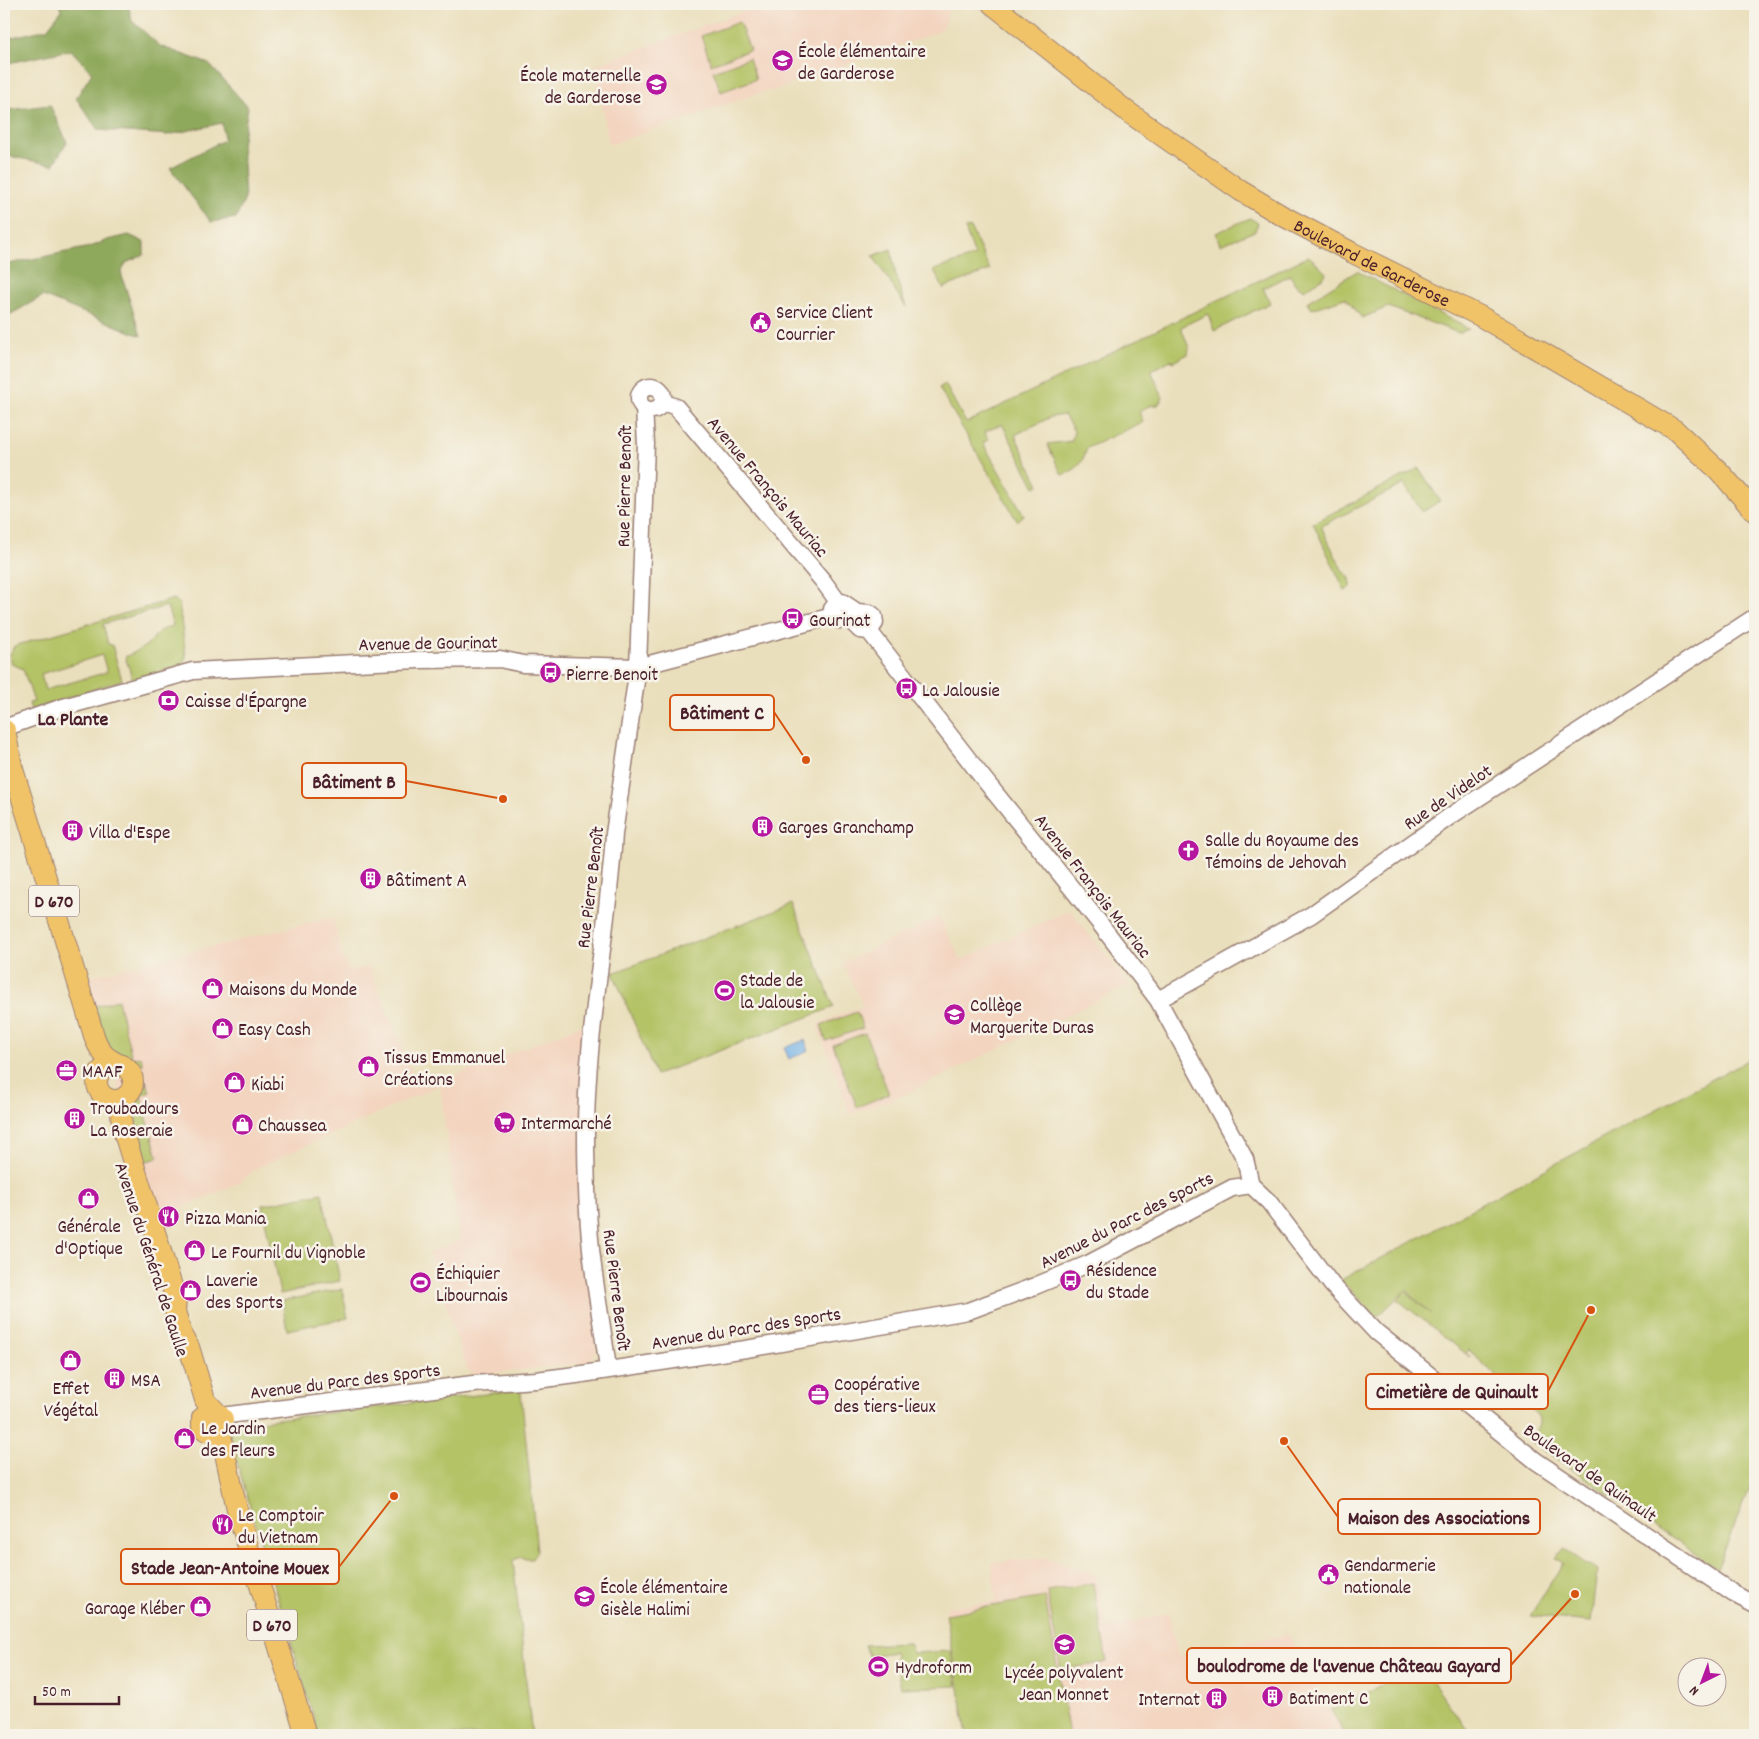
<svg xmlns="http://www.w3.org/2000/svg" width="1759" height="1739" font-family="Dekko,sans-serif">
<rect width="100%" height="100%" fill="#f7f3e8"/>
<filter id="ink" filterUnits="userSpaceOnUse"><feTurbulence type="fractalNoise" baseFrequency=".02" numOctaves="2"/><feDisplacementMap in="SourceGraphic" scale="10" xChannelSelector="R" yChannelSelector="G"/><feConvolveMatrix kernelMatrix="1 2 1 2 8 2 1 2 1" color-interpolation-filters="sRGB"/></filter>
<filter id="wash" filterUnits="userSpaceOnUse"><feTurbulence type="fractalNoise" baseFrequency=".0096" numOctaves="4" result="noise"/><feDisplacementMap in="SourceGraphic" scale="20" xChannelSelector="R" yChannelSelector="G"/><feGaussianBlur stdDeviation="1.12" result="paint"/><feColorMatrix in="noise" values="0 0 0 0 0 0 0 0 0 0 0 0 0 0 0 0 0 1.4 0 .05"/><feComposite in="paint" operator="in"/></filter>
<g filter="url(#wash)">
<rect width="100%" height="100%" fill="#eadfbc"/>
<path fill="#f3d4bf" d="M764 4H948L947 19 940 31 772 91H765L609 145 595 65Z
M1070 910 1129 985 901 1096 850 1114 817 1024 863 1006 843 963 939 917 961 960Z
M333 917 341 954 350 971 369 967 417 1085 449 1078 586 1023 598 1349 588 1362 475 1375 467 1369 429 1253 460 1240 440 1085 257 1168 238 1183 159 1218 84 978Z
M1044 1558 1095 1575 1108 1628 1169 1613 1178 1656 1288 1634 1345 1735H966L946 1607 996 1602 991 1562Z"/>
<path fill="#b4c366" stroke="#7f7148" fill-rule="evenodd" d="M739 22 750 50 711 64 701 36Z
M749 58 756 79 721 92 713 71Z
M1250 218 1258 223 1255 231 1220 245 1216 233Z
M970 227 990 270 943 288 934 270 975 256 965 229Z
M891 249 896 277 906 307 873 256Z
M1309 256 1326 273 1324 277 1304 290 1295 284 1290 275 1263 288 1270 303 1214 331 1208 314 1181 327 1189 348 1188 354 1173 362 1171 360 1151 370 1163 398 1158 405 1149 406 1139 411 1143 422 1087 448C1081 465 1080 468 1062 475L1047 444 1072 441 1074 431 1064 415 1051 417 1015 435 1039 485 1035 487 1002 424 985 432 988 440 983 443 1024 515 1017 521 939 388 945 384 966 423Z
M1357 271 1469 329 1459 333 1388 307 1362 318 1345 298 1312 309 1307 302Z
M1419 468 1440 501 1422 512 1404 484 1321 526 1343 572C1350 575 1351 580 1351 587L1345 591 1313 523Z
M174 599 179 603 186 657 182 665 133 680 125 657C140 650 150 645 159 631L173 626 167 606 103 624 108 644 112 645 122 680 31 710 29 703 34 702 23 669 12 664 10 655 14 646ZM102 655 107 672 45 690 41 674Z
M793 904 834 1007 656 1075 613 973Z
M118 1000 132 1058 141 1057 143 1065 106 1049 95 1006Z
M857 1012 863 1028 826 1041 821 1025Z
M865 1033 889 1094 857 1107 833 1045Z
M1755 1056V1474L1717 1569 1529 1440C1535 1432 1543 1425 1537 1415L1469 1350 1466 1353 1470 1357 1398 1300 1405 1291 1431 1314 1406 1290 1377 1317 1341 1280Z
M147 1082 150 1092 141 1096 158 1158 144 1162 129 1112Z
M322 1193 340 1281 280 1294 262 1205Z
M342 1289 348 1318 287 1330 282 1301Z
M518 1390 521 1392 537 1551 532 1559H525L522 1557 513 1560 532 1735H319L228 1433 236 1424Z
M1564 1549 1597 1571 1591 1622 1530 1616 1563 1563 1556 1558Z
M1093 1583 1107 1662 1061 1670 1047 1591Z
M1045 1597 1069 1735H967L946 1614Z
M909 1643 913 1653 951 1651 957 1686 901 1688 894 1652 869 1656 865 1645Z
M1421 1665 1471 1735H1345L1331 1710Z"/>
<path fill="#8fa95b" stroke="#6c6443" d="M59 4H128L132 21 160 46 209 64 248 107 242 145 245 199 236 218 211 222 170 168 224 140 222 123 168 135 98 130 76 98 92 73 71 50 4 64V39L47 29 61 11Z
M4 101 8 110 50 105 67 142 53 165 4 155Z
M129 235 144 242V255L126 263 121 273 141 336 43 296 4 318V265L90 247 107 240Z"/>
<path fill="#73b2e6" stroke="#5e6888" d="M805 1040 809 1051 789 1059 784 1048Z"/>
</g>
<g filter="url(#ink)">
<g fill="none" stroke-linecap="round" stroke-linejoin="round">
<defs>
<path id="minor" d="M639 398a12 12 0 1 1 24 0a12 12 0 1 1-24 0Z
M663 402 676 407 823 581 839 603
M832 609 836 604 842 602 857 612 870 613 874 616 875 623 869 631
M833 616 839 620 849 619 860 630 869 631 979 773 1098 921 1158 1000 1245 1159 1251 1185
M7 727 60 708 193 671 418 660 500 659 523 664 638 667 833 616
M1158 1000 1311 915 1449 817 1755 617
M1251 1185 1269 1202 1332 1285 1376 1332 1536 1461 1734 1594 1755 1605
M608 1369C603 1329 595 1289 591 1249 587 1211 586 1171 586 1132 586 1032 608 933 614 834L638 667 646 444 644 408
M221 1416 473 1384 536 1380 576 1375 746 1349 968 1311 1035 1286 1088 1264 1232 1188 1251 1185"/>
<g id="major">
<path id="s1" d="M992 4 1128 112 1241 191 1281 215 1353 253 1480 316 1675 430 1719 471 1755 512"/>
<path d="M5 730 12 766 95 1039C102 1055 106 1058 121 1065"/>
<circle cx="115" cy="1082" r="18"/>
<path d="M126 1096 121 1111 122 1127 176 1299 175 1311 183 1338 189 1347 205 1400 223 1419C223 1433 210 1437 202 1427V1418L209 1412H215"/>
<path d="M220 1430 238 1514 306 1735"/>
</g>
</defs>
<use href="#minor" stroke="#9a7f74" stroke-width="19"/>
<use href="#major" stroke="#9a7f74" stroke-width="22"/>
<use href="#minor" stroke="#fff" stroke-width="16"/>
<use href="#major" stroke="#f1c369" stroke-width="20"/>
</g>
</g>
<defs>
<symbol id="school-disc" viewBox="-11 -11 22 22"><circle r="9.5" fill="#b5179e" stroke="#f7f3e8"/><path d="M0-5L7-2L0 1L-7-2ZM-4 1L0 2.5L4 1V4Q0 6-4 4Z" fill="#fff"/></symbol>
<symbol id="civic-disc" viewBox="-11 -11 22 22"><circle r="9.5" fill="#b5179e" stroke="#f7f3e8"/><path d="M-.6-6.5H3V-4.5H.6V-3L4-1V1h2V6H-6V1h2V-1L-.6-3ZM-1.2 2.5V6h2.4V2.5Z" fill="#fff"/></symbol>
<symbol id="bus-disc" viewBox="-11 -11 22 22"><circle r="9.5" fill="#b5179e" stroke="#f7f3e8"/><path d="M-5-6H5V4H4V6H2V4H-2V6H-4V4H-5ZM-3.5-4V0h7V-4ZM-3.5 1.2v1.5H-2V1.2ZM2 1.2v1.5H3.5V1.2Z" fill="#fff"/></symbol>
<symbol id="bank-disc" viewBox="-11 -11 22 22"><circle r="9.5" fill="#b5179e" stroke="#f7f3e8"/><path d="M-6-4H6V4H-6ZM0-2.3a2.3 2.3 0 1 0 0 4.6a2.3 2.3 0 1 0 0-4.6Z" fill="#fff"/></symbol>
<symbol id="building-disc" viewBox="-11 -11 22 22"><circle r="9.5" fill="#b5179e" stroke="#f7f3e8"/><path d="M-4-6H4V6H1V3H-1V6H-4ZM-2.5-4.3h1.7v1.8h-1.7ZM.8-4.3h1.7v1.8H.8ZM-2.5-1h1.7V.8h-1.7ZM.8-1h1.7V.8H.8Z" fill="#fff"/></symbol>
<symbol id="church-disc" viewBox="-11 -11 22 22"><circle r="9.5" fill="#b5179e" stroke="#f7f3e8"/><path d="M-1.2-6h2.4v3.5h3.3v2.4h-3.3V6h-2.4V-.1h-3.3v-2.4h3.3Z" fill="#fff"/></symbol>
<symbol id="shop-disc" viewBox="-11 -11 22 22"><circle r="9.5" fill="#b5179e" stroke="#f7f3e8"/><path d="M-5-2.5h2.3a2.7 3.5 0 0 1 5.4 0H5L5.5 6h-11ZM-1.5-2.5h3a1.5 2.3 0 0 0-3 0Z" fill="#fff"/></symbol>
<symbol id="stadium-disc" viewBox="-11 -11 22 22"><circle r="9.5" fill="#b5179e" stroke="#f7f3e8"/><path d="M0-5a6.5 5 0 1 0 0 10a6.5 5 0 1 0 0-10ZM-3.5-1.8h7v3.6h-7Z" fill="#fff"/></symbol>
<symbol id="office-disc" viewBox="-11 -11 22 22"><circle r="9.5" fill="#b5179e" stroke="#f7f3e8"/><path d="M-6-3h4V-5.5h4V-3h4V5H-6ZM-1-4.5V-3h2v-1.5ZM-6 0V1H6V0Z" fill="#fff"/></symbol>
<symbol id="supermarket-disc" viewBox="-11 -11 22 22"><circle r="9.5" fill="#b5179e" stroke="#f7f3e8"/><path d="M-6-5.5h2.5l.6 2H6L4.5 2H-2.5L-4.4-4H-6ZM-1.5 3.2a1.3 1.3 0 1 0 .1 0ZM3 3.2a1.3 1.3 0 1 0 .1 0Z" fill="#fff"/></symbol>
<symbol id="restaurant-disc" viewBox="-11 -11 22 22"><circle r="9.5" fill="#b5179e" stroke="#f7f3e8"/><path d="M-5-6h1v4h1v-4h1v4h1v-4h1v5L-1.5 .5V6h-2V.5L-5-1ZM5-6V6H3V1.5H1.5Q1.5-4 5-6Z" fill="#fff"/></symbol>
</defs>
<g fill-rule="evenodd">
<use href="#school-disc" x="770" y="48" width="25" height="25"/>
<use href="#school-disc" x="644" y="72" width="25" height="25"/>
<use href="#civic-disc" x="748" y="310" width="25" height="25"/>
<use href="#bus-disc" x="780" y="606" width="25" height="25"/>
<use href="#bus-disc" x="538" y="660" width="25" height="25"/>
<use href="#bus-disc" x="894" y="676" width="25" height="25"/>
<use href="#bank-disc" x="156" y="688" width="25" height="25"/>
<use href="#building-disc" x="750" y="814" width="25" height="25"/>
<use href="#building-disc" x="60" y="818" width="25" height="25"/>
<use href="#church-disc" x="1176" y="838" width="25" height="25"/>
<use href="#building-disc" x="358" y="866" width="25" height="25"/>
<use href="#shop-disc" x="200" y="976" width="25" height="25"/>
<use href="#stadium-disc" x="712" y="978" width="25" height="25"/>
<use href="#school-disc" x="942" y="1002" width="25" height="25"/>
<use href="#shop-disc" x="210" y="1016" width="25" height="25"/>
<use href="#shop-disc" x="356" y="1054" width="25" height="25"/>
<use href="#office-disc" x="54" y="1058" width="25" height="25"/>
<use href="#shop-disc" x="222" y="1070" width="25" height="25"/>
<use href="#building-disc" x="62" y="1106" width="25" height="25"/>
<use href="#supermarket-disc" x="492" y="1110" width="25" height="25"/>
<use href="#shop-disc" x="230" y="1112" width="25" height="25"/>
<use href="#shop-disc" x="76" y="1186" width="25" height="25"/>
<use href="#restaurant-disc" x="156" y="1204" width="25" height="25"/>
<use href="#shop-disc" x="182" y="1238" width="25" height="25"/>
<use href="#bus-disc" x="1058" y="1268" width="25" height="25"/>
<use href="#stadium-disc" x="408" y="1270" width="25" height="25"/>
<use href="#shop-disc" x="178" y="1278" width="25" height="25"/>
<use href="#shop-disc" x="58" y="1348" width="25" height="25"/>
<use href="#building-disc" x="102" y="1366" width="25" height="25"/>
<use href="#office-disc" x="806" y="1382" width="25" height="25"/>
<use href="#shop-disc" x="172" y="1426" width="25" height="25"/>
<use href="#restaurant-disc" x="210" y="1512" width="25" height="25"/>
<use href="#civic-disc" x="1316" y="1562" width="25" height="25"/>
<use href="#school-disc" x="572" y="1584" width="25" height="25"/>
<use href="#shop-disc" x="188" y="1594" width="25" height="25"/>
<use href="#school-disc" x="1052" y="1632" width="25" height="25"/>
<use href="#stadium-disc" x="866" y="1654" width="25" height="25"/>
<use href="#building-disc" x="1260" y="1684" width="25" height="25"/>
<use href="#building-disc" x="1204" y="1686" width="25" height="25"/>
</g>
<g text-anchor="middle" stroke-width="5" stroke-linejoin="round" paint-order="stroke">
<g fill="#f7f3e8" stroke="#7e5f64" stroke-width="1">
<rect x="29" y="885.5" width="50" height="31" rx="4"/>
<rect x="247" y="1609.5" width="50" height="31" rx="4"/>
</g>
<g font-size="18" font-weight="bold" fill="#4a1f2b">
<text x="54" y="907">D 670</text>
<text x="272" y="1631">D 670</text>
</g>
<g font-size="19" fill="#4a1f2b" stroke="#f7f3e8" text-anchor="start">
<text x="798" y="57">École élémentaire<tspan x="798" dy="22">de Garderose</tspan></text>
<text x="641" y="81" text-anchor="end">École maternelle<tspan x="641" dy="22">de Garderose</tspan></text>
<text x="776" y="318">Service Client<tspan x="776" dy="22">Courrier</tspan></text>
<text x="809" y="626">Gourinat</text>
<text x="566" y="680">Pierre Benoit</text>
<text x="922" y="696">La Jalousie</text>
<text x="185" y="707">Caisse d'Épargne</text>
<text x="778" y="833">Garges Granchamp</text>
<text x="89" y="838">Villa d'Espe</text>
<text x="1205" y="846">Salle du Royaume des<tspan x="1205" dy="22">Témoins de Jehovah</tspan></text>
<text x="386" y="886">Bâtiment A</text>
<text x="740" y="986">Stade de<tspan x="740" dy="22">la Jalousie</tspan></text>
<text x="229" y="995">Maisons du Monde</text>
<text x="970" y="1011">Collège<tspan x="970" dy="22">Marguerite Duras</tspan></text>
<text x="238" y="1035">Easy Cash</text>
<text x="384" y="1063">Tissus Emmanuel<tspan x="384" dy="22">Créations</tspan></text>
<text x="82" y="1077">MAAF</text>
<text x="251" y="1090">Kiabi</text>
<text x="90" y="1114">Troubadours<tspan x="90" dy="22">La Roseraie</tspan></text>
<text x="521" y="1129">Intermarché</text>
<text x="258" y="1131">Chaussea</text>
<text x="185" y="1224">Pizza Mania</text>
<text x="89" y="1232" text-anchor="middle">Générale<tspan x="89" dy="22">d'Optique</tspan></text>
<text x="211" y="1258">Le Fournil du Vignoble</text>
<text x="1086" y="1276">Résidence<tspan x="1086" dy="22">du Stade</tspan></text>
<text x="436" y="1279">Échiquier<tspan x="436" dy="22">Libournais</tspan></text>
<text x="206" y="1286">Laverie<tspan x="206" dy="22">des Sports</tspan></text>
<text x="131" y="1386">MSA</text>
<text x="834" y="1390">Coopérative<tspan x="834" dy="22">des tiers-lieux</tspan></text>
<text x="71" y="1394" text-anchor="middle">Effet<tspan x="71" dy="22">Végétal</tspan></text>
<text x="201" y="1434">Le Jardin<tspan x="201" dy="22">des Fleurs</tspan></text>
<text x="238" y="1521">Le Comptoir<tspan x="238" dy="22">du Vietnam</tspan></text>
<text x="1344" y="1571">Gendarmerie<tspan x="1344" dy="22">nationale</tspan></text>
<text x="600" y="1593">École élémentaire<tspan x="600" dy="22">Gisèle Halimi</tspan></text>
<text x="185" y="1614" text-anchor="end">Garage Kléber</text>
<text x="895" y="1673">Hydroform</text>
<text x="1064" y="1678" text-anchor="middle">Lycée polyvalent<tspan x="1064" dy="22">Jean Monnet</tspan></text>
<text x="1289" y="1704">Batiment C</text>
<text x="1200" y="1705" text-anchor="end">Internat</text>
</g>
<g font-size="19" fill="#4a1f2b" stroke="#f7f3e8">
<text dy="7" stroke="none"><textPath href="#s1" startOffset="461">Boulevard de Garderose</textPath></text>
<text transform="translate(623 486) rotate(-89)" y="7">Rue Pierre Benoît</text>
<text transform="translate(769 486) rotate(50)" y="7">Avenue François Mauriac</text>
<text transform="translate(428 642) rotate(-1)" y="7">Avenue de Gourinat</text>
<text transform="translate(1447 796) rotate(-34)" y="7">Rue de Videlot</text>
<text transform="translate(1094 885) rotate(52)" y="7">Avenue François Mauriac</text>
<text transform="translate(589 887) rotate(-83)" y="7">Rue Pierre Benoît</text>
<text transform="translate(1126 1219) rotate(-27)" y="7">Avenue du Parc des Sports</text>
<text transform="translate(153 1259) rotate(72)" y="7">Avenue du Général de Gaulle</text>
<text transform="translate(618 1290) rotate(83)" y="7">Rue Pierre Benoît</text>
<text transform="translate(746 1327) rotate(-9)" y="7">Avenue du Parc des Sports</text>
<text transform="translate(345 1380) rotate(-7)" y="7">Avenue du Parc des Sports</text>
<text transform="translate(1591 1472) rotate(35)" y="7">Boulevard de Quinault</text>
</g>
<g font-size="20" font-weight="bold" fill="#4a1f2b" stroke="#f7f3e8">
<text x="73" y="725">La Plante</text>
</g>
</g>
<path fill="none" stroke="#d8530f" stroke-width="2" d="M806 760L774 712M503 799L406 781M1591 1310L1548 1391M1284 1441L1338 1517M394 1496L339 1567M1575 1594L1511 1665"/>
<g fill="#d8530f" stroke="#f7f3e8" stroke-width="2">
<circle cx="806" cy="760" r="5"/>
<circle cx="503" cy="799" r="5"/>
<circle cx="1591" cy="1310" r="5"/>
<circle cx="1284" cy="1441" r="5"/>
<circle cx="394" cy="1496" r="5"/>
<circle cx="1575" cy="1594" r="5"/>
</g>
<g fill="#f7f3e8" stroke="#d8530f" stroke-width="2">
<rect x="670" y="695" width="104" height="35" rx="5"/>
<rect x="302" y="763" width="104" height="35" rx="5"/>
<rect x="1366" y="1374" width="182" height="35" rx="5"/>
<rect x="1338" y="1499" width="202" height="35" rx="5"/>
<rect x="121" y="1549" width="218" height="35" rx="5"/>
<rect x="1187" y="1648" width="324" height="35" rx="5"/>
</g>
<g font-size="20" text-anchor="middle" font-weight="bold" fill="#4a1f2b">
<text x="722" y="719">Bâtiment C</text>
<text x="354" y="788">Bâtiment B</text>
<text x="1457" y="1398">Cimetière de Quinault</text>
<text x="1439" y="1524">Maison des Associations</text>
<text x="230" y="1574">Stade Jean-Antoine Mouex</text>
<text x="1349" y="1672">boulodrome de l'avenue Château Gayard</text>
</g>
<rect width="1759" height="1739" fill="none" stroke="#f7f3e8" stroke-width="20"/>
<g transform="translate(1702 1682) rotate(222)"><circle r="24" fill="#f7f3e8" stroke="#b29e9c"/>
<path d="M0-4L9 19L0 12L-9 19Z" fill="#b5179e"/>
<text y="-8" font-size="14" font-weight="bold" text-anchor="middle" fill="#4a1f2b">N</text>
</g>
<path d="M35 1696v8h84v-8" fill="none" stroke="#4a1f2b" stroke-width="2.5"/>
<text x="42" y="1696" font-size="15" fill="#4a1f2b" stroke="#f7f3e8" stroke-width="4" paint-order="stroke">50 m</text>
</svg>
